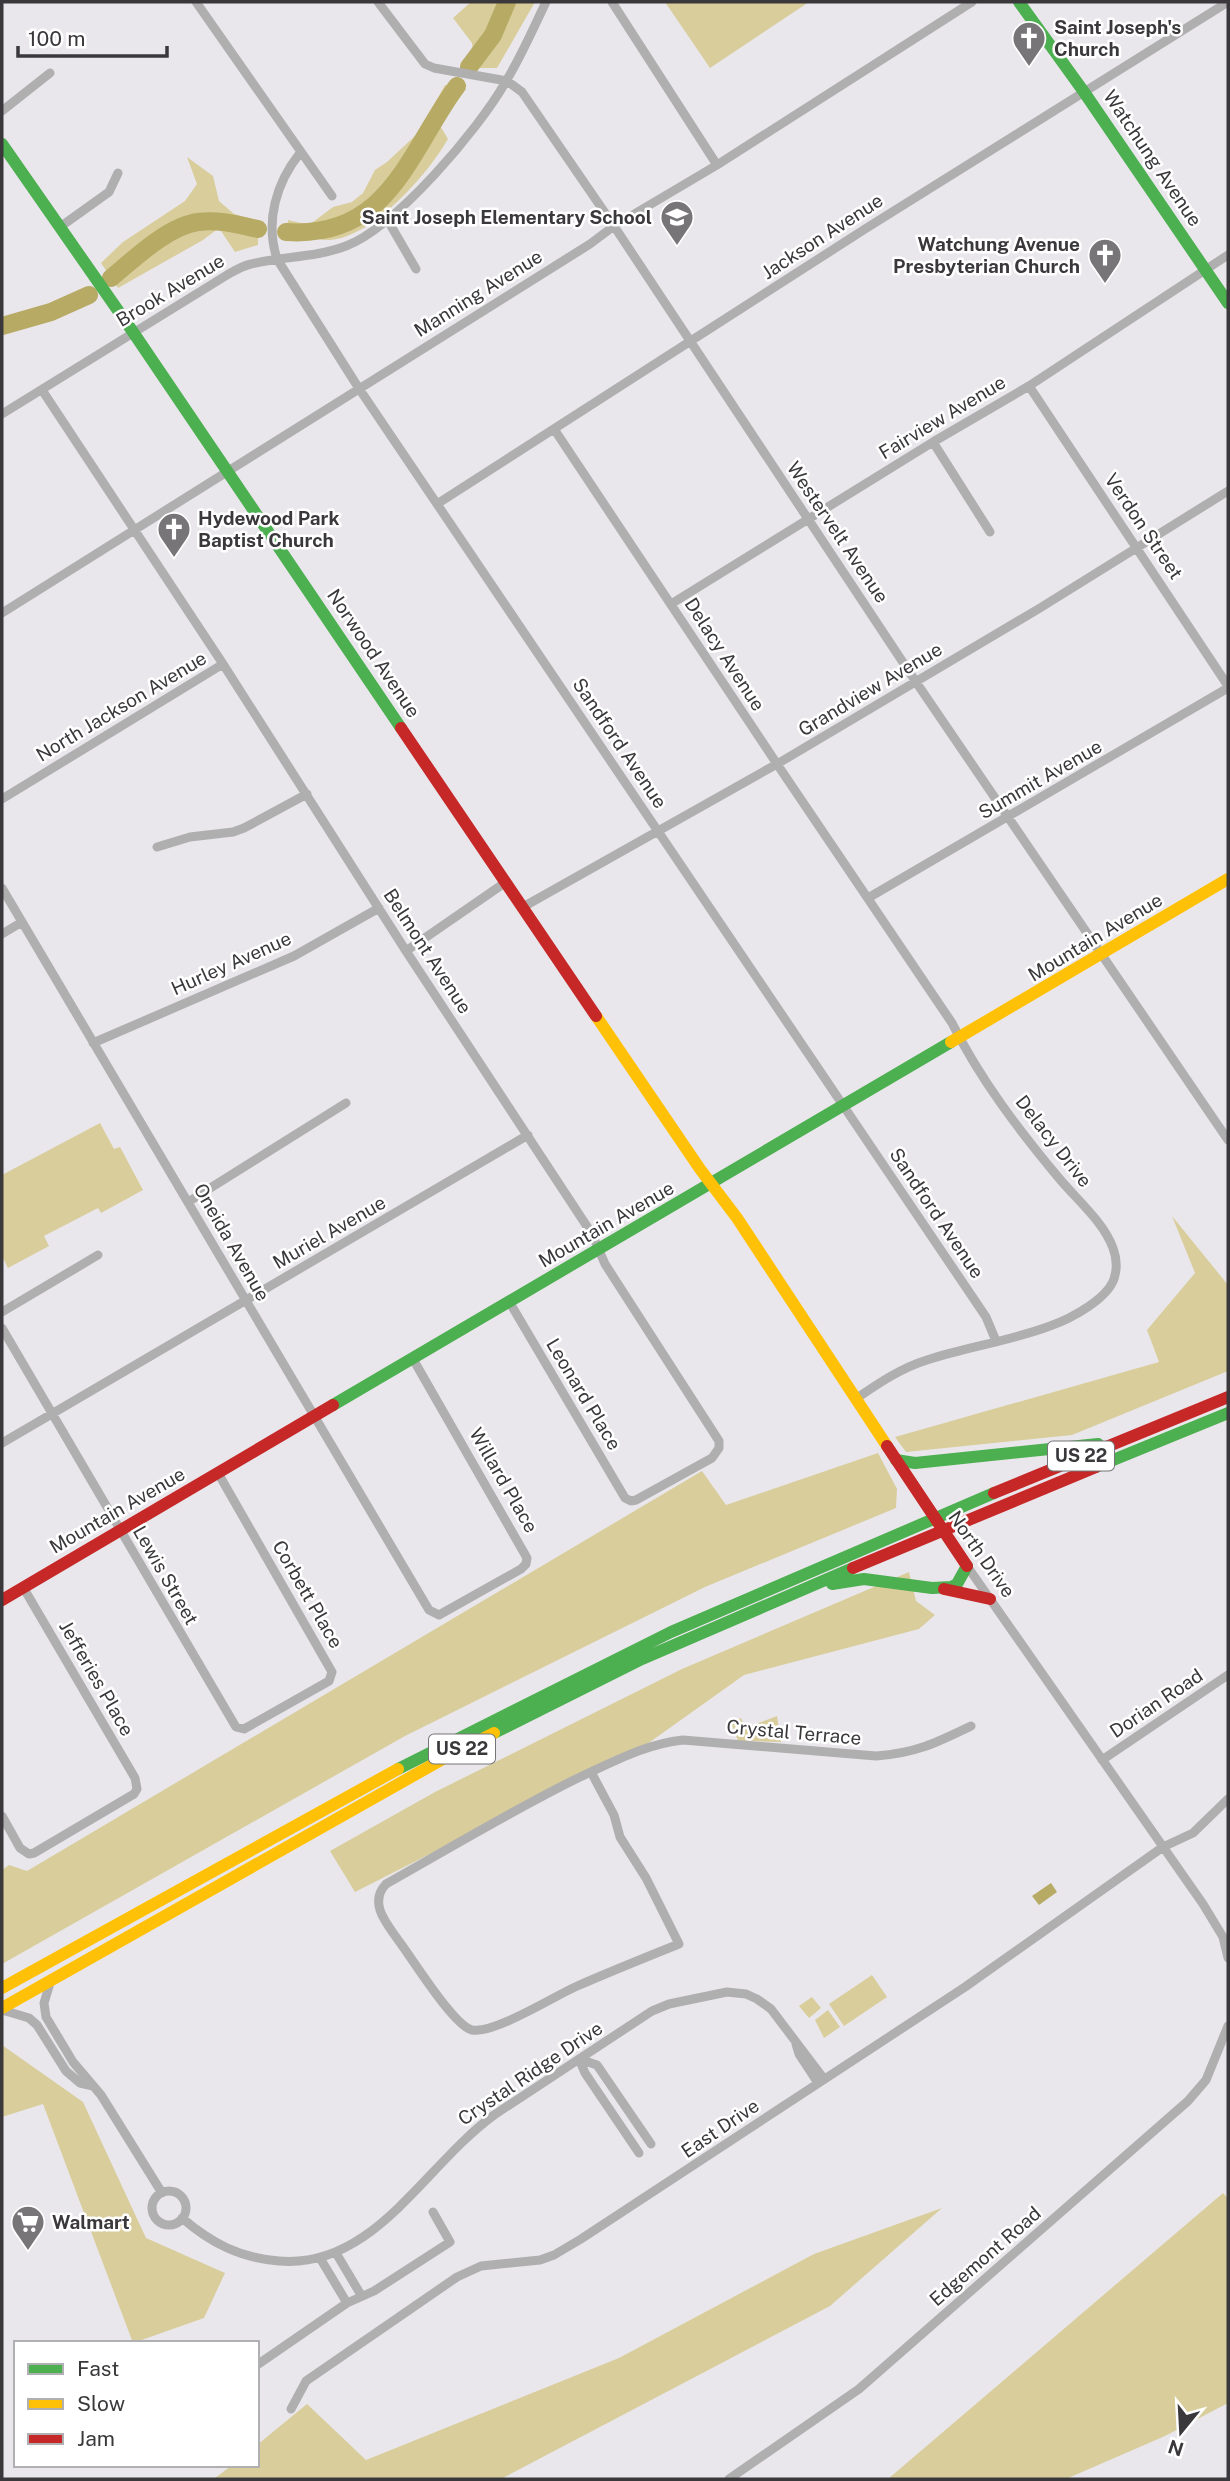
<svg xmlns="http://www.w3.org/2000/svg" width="1230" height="2481" font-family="'Public Sans',sans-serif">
<rect width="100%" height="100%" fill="#eae7ec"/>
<path fill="#d8cd9b" d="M471 2H535L497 68H476L472 43 453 18Z
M665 2H809L710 68Z
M445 85 466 89 439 124 448 139C428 174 373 237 330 240 317 241 300 232 287 229L288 220 309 225 333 207 352 202 363 193 375 170 387 162 417 134Z
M187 157 213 176 219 201 234 214 258 221V245L235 252 219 228 203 240 118 288 101 263 123 242 185 201 197 184Z
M100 1123 114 1149 120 1147 143 1190 101 1213 98 1208 44 1236 49 1246 8 1268 2 1256V1175Z
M1172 1216 1228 1285V1371L1072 1435 906 1452 895 1437 1159 1362 1147 1330 1195 1273Z
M878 1453 897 1489 896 1508 705 1587 405 1736 2 1964V1870L9 1865 27 1871 702 1471 726 1505Z
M909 1572 916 1601 935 1615 919 1629 744 1675 650 1742 355 1892 330 1851 435 1792 682 1669Z
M777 1716 781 1742 738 1741 731 1722 741 1718 745 1728Z
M872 1975 887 1997 844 2026 829 2004Z
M812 1997 821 2008 809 2018 799 2006Z
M828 2010 840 2027 824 2038 815 2020Z
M2 2045 83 2102 146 2238 225 2273 204 2318 133 2343 43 2104 2 2117Z
M1223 2193 1228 2198V2403L1165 2436 1066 2479H888Z
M942 2208 830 2306 501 2479H214L232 2465H257V2445L307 2404 366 2460 619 2358 814 2254Z"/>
<path fill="#b7aa64" d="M1051 1883 1057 1892 1039 1905 1032 1896Z"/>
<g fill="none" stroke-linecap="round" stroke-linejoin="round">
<path stroke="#b7aa64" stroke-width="18" d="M469 67 493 35 507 2
M286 232C389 239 408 153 457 86
M111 278C134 259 168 226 198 222 219 219 239 225 258 229
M2 326 51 312 89 295"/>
<path stroke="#b0afb0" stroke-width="9" d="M196 2 332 196
M378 2 425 64 434 68 507 81 522 92 614 226 916 682 1228 1140
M612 2 717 165
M2 111 50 73
M300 153C276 183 265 221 277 259L358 387 986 1317 996 1341
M387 219 416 269
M60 227 109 192 118 173
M1029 386 1228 686
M42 390 223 664 406 951 592 1234 605 1264 719 1441V1448L712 1458 636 1500 631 1501 625 1498 510 1303
M2 414 227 275C234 271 242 266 251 264 282 256 315 258 346 246 396 227 478 130 505 83 521 57 533 29 546 2
M554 429 777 764 952 1023C980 1079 1018 1129 1058 1177 1076 1199 1103 1221 1113 1248 1116 1256 1117 1267 1115 1275 1111 1298 1070 1319 1050 1326 1010 1341 967 1347 927 1360 901 1368 879 1383 857 1398
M933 442 990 532
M437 504 865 229 1228 2
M671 604 933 442 1029 386 1228 255
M2 613 590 244 614 226 717 165 972 2
M2 799 223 664
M157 847 190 837 233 832 244 828 307 794
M2 888 429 1610 439 1615 521 1569 526 1564 527 1558 413 1359
M868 898 1228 688
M523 907 777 764 1040 608 1228 491
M2 934 22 922
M406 951 506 882
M93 1043 294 956 379 908
M188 1202 346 1103
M2 1312 98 1255
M2 1328 233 1722 236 1727 244 1729 329 1681 332 1672 218 1473
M2 1443 528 1135
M967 1566 1203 1904 1223 1937 1228 1940
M1102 1760 1228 1675
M591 1772 614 1815 620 1837 646 1878 679 1944C644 1958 609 1972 575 1987 553 1997 494 2034 472 2030 454 2026 413 1960 401 1944 389 1926 367 1904 386 1884 450 1848 513 1810 578 1778 613 1762 645 1744 683 1740L876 1756C916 1753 936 1743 971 1726
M2 1816 20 1848 29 1854 34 1853 134 1794 137 1789 135 1778 23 1587
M1223 1937 1228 1958
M50 1983 44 2003 46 2017 73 2062 101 2095 162 2193
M2 2010 29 2018 37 2025 66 2071 80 2083 93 2086
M796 2044 799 2054 818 2083
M579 2059 597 2065 651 2144
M579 2059 585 2073 639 2153
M152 2208a17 17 0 1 1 34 0a17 17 0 1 1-34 0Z
M182 2218C211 2243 240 2258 279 2261 374 2269 424 2166 494 2115L652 2011 669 2004 727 1992 746 1994 757 1999 771 2009 824 2079
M336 2253 361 2295
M320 2258 347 2303
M257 2365 347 2303 374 2291 450 2242 433 2212
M291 2409 306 2381 457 2277 481 2266 540 2260 554 2255 581 2239 965 1987 1163 1847 1193 1833 1228 1799
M729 2479 859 2389 1188 2101 1206 2080 1228 2026"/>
<path stroke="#4caf50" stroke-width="12" d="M1019 2 1084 92 1228 303
M2 144 133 332 401 728
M333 1405 951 1042
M896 1460 915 1463 1098 1444
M1096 1467 1228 1413
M832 1584 864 1579 932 1588 951 1587 957 1584 967 1566
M494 1733 642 1659 853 1568
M398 1769 671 1632 994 1493"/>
<path stroke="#ffc107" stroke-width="12" d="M596 1016 700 1169 737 1218 887 1446
M951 1042 1228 879
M2 1988 398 1769
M2 2008 441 1760 494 1733"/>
<path stroke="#c62828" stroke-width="12" d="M401 728 596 1016
M887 1446 967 1566
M994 1493 1228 1397
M853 1568 1096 1467
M944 1589 990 1599
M2 1600 333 1405"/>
</g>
<defs>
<symbol id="church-pin" viewBox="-11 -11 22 30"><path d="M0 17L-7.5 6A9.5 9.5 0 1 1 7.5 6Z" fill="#787579" stroke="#fff"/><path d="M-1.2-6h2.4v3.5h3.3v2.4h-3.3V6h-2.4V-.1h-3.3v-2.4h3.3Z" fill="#fff"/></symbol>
<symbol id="school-pin" viewBox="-11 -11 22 30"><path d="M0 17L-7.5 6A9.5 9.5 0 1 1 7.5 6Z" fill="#787579" stroke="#fff"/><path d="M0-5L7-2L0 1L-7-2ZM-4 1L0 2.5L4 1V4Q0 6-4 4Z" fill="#fff"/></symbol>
<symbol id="supermarket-pin" viewBox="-11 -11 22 30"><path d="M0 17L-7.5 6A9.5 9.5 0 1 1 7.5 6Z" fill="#787579" stroke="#fff"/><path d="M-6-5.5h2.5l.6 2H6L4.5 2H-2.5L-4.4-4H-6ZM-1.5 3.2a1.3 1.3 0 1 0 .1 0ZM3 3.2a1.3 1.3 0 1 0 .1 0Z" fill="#fff"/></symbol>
</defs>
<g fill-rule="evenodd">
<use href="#church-pin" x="1010" y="19" width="38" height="52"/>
<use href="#school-pin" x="658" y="198" width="38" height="52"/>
<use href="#church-pin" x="1086" y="236" width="38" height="52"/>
<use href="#church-pin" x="155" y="510" width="38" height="52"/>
<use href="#supermarket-pin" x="9" y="2203" width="38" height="52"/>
</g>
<g text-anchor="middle" stroke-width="5" stroke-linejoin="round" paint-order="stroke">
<g fill="#fff" stroke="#757476" stroke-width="2">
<rect x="1048" y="1441.5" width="66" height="29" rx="5"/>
<rect x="429" y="1734.5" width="66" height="29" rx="5"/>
</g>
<g font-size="18" font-weight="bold" fill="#3a383b">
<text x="1081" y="1462">US 22</text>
<text x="462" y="1755">US 22</text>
</g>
<g font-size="19" font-weight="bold" fill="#3a383b" stroke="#fff" text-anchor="start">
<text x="1054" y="34">Saint Joseph's<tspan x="1054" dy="22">Church</tspan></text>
<text x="652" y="224" text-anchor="end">Saint Joseph Elementary School</text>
<text x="1080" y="251" text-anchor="end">Watchung Avenue<tspan x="1080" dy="22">Presbyterian Church</tspan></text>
<text x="198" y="525">Hydewood Park<tspan x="198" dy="22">Baptist Church</tspan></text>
<text x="52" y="2229">Walmart</text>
</g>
<g font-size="19" fill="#3a383b" stroke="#fff">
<text transform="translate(1153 158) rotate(56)" y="7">Watchung Avenue</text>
<text transform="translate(822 236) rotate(-33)" y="7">Jackson Avenue</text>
<text transform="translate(170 290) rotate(-31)" y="7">Brook Avenue</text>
<text transform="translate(478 293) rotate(-32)" y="7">Manning Avenue</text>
<text transform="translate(942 417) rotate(-31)" y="7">Fairview Avenue</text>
<text transform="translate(1144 526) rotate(56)" y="7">Verdon Street</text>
<text transform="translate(838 532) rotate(56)" y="7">Westervelt Avenue</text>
<text transform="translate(374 653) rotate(56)" y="7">Norwood Avenue</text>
<text transform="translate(725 654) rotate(57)" y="7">Delacy Avenue</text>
<text transform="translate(870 689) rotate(-31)" y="7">Grandview Avenue</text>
<text transform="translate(121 706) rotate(-31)" y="7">North Jackson Avenue</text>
<text transform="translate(620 743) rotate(56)" y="7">Sandford Avenue</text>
<text transform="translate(1040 779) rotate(-30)" y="7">Summit Avenue</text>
<text transform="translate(1095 937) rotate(-31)" y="7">Mountain Avenue</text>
<text transform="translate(428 951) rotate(57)" y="7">Belmont Avenue</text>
<text transform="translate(231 963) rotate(-24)" y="7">Hurley Avenue</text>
<text transform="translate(1054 1141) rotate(52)" y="7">Delacy Drive</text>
<text transform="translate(937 1213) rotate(56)" y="7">Sandford Avenue</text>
<text transform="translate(606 1224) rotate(-30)" y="7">Mountain Avenue</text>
<text transform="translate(329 1232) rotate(-30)" y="7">Muriel Avenue</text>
<text transform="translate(232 1242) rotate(60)" y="7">Oneida Avenue</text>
<text transform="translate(584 1394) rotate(59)" y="7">Leonard Place</text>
<text transform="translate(504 1480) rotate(60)" y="7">Willard Place</text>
<text transform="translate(117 1510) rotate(-30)" y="7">Mountain Avenue</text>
<text transform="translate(982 1554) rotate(55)" y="7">North Drive</text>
<text transform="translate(166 1575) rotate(60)" y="7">Lewis Street</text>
<text transform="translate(308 1594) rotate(60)" y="7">Corbett Place</text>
<text transform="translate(97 1678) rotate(60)" y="7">Jefferies Place</text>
<text transform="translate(1156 1703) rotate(-34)" y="7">Dorian Road</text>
<text transform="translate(794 1732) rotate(5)" y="7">Crystal Terrace</text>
<text transform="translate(530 2073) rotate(-34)" y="7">Crystal Ridge Drive</text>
<text transform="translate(720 2128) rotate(-34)" y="7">East Drive</text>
<text transform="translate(985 2256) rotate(-41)" y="7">Edgemont Road</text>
</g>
</g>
<rect width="1230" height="2481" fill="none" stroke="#3a383b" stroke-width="7"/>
<rect x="14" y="2341" width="245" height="126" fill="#ffffff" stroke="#b0afb1" stroke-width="2"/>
<rect x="28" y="2364" width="35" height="10" fill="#4caf50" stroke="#b0afb1" stroke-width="2"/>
<text x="77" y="2376" font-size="21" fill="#3a383b">Fast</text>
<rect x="28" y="2399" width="35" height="10" fill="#ffc107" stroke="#b0afb1" stroke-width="2"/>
<text x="77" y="2411" font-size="21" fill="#3a383b">Slow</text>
<rect x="28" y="2434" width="35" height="10" fill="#c62828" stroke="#b0afb1" stroke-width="2"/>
<text x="77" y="2446" font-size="21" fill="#3a383b">Jam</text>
<g transform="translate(1181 2432) rotate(198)" stroke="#ffffff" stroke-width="5" paint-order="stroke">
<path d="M0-5L12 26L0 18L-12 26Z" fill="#3a383b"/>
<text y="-10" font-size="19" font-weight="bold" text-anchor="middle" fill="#3a383b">N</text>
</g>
<path d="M18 46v10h149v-10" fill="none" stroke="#3a383b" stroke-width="3.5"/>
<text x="28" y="46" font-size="21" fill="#3a383b" stroke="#ffffff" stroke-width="5" paint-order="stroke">100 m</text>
</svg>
